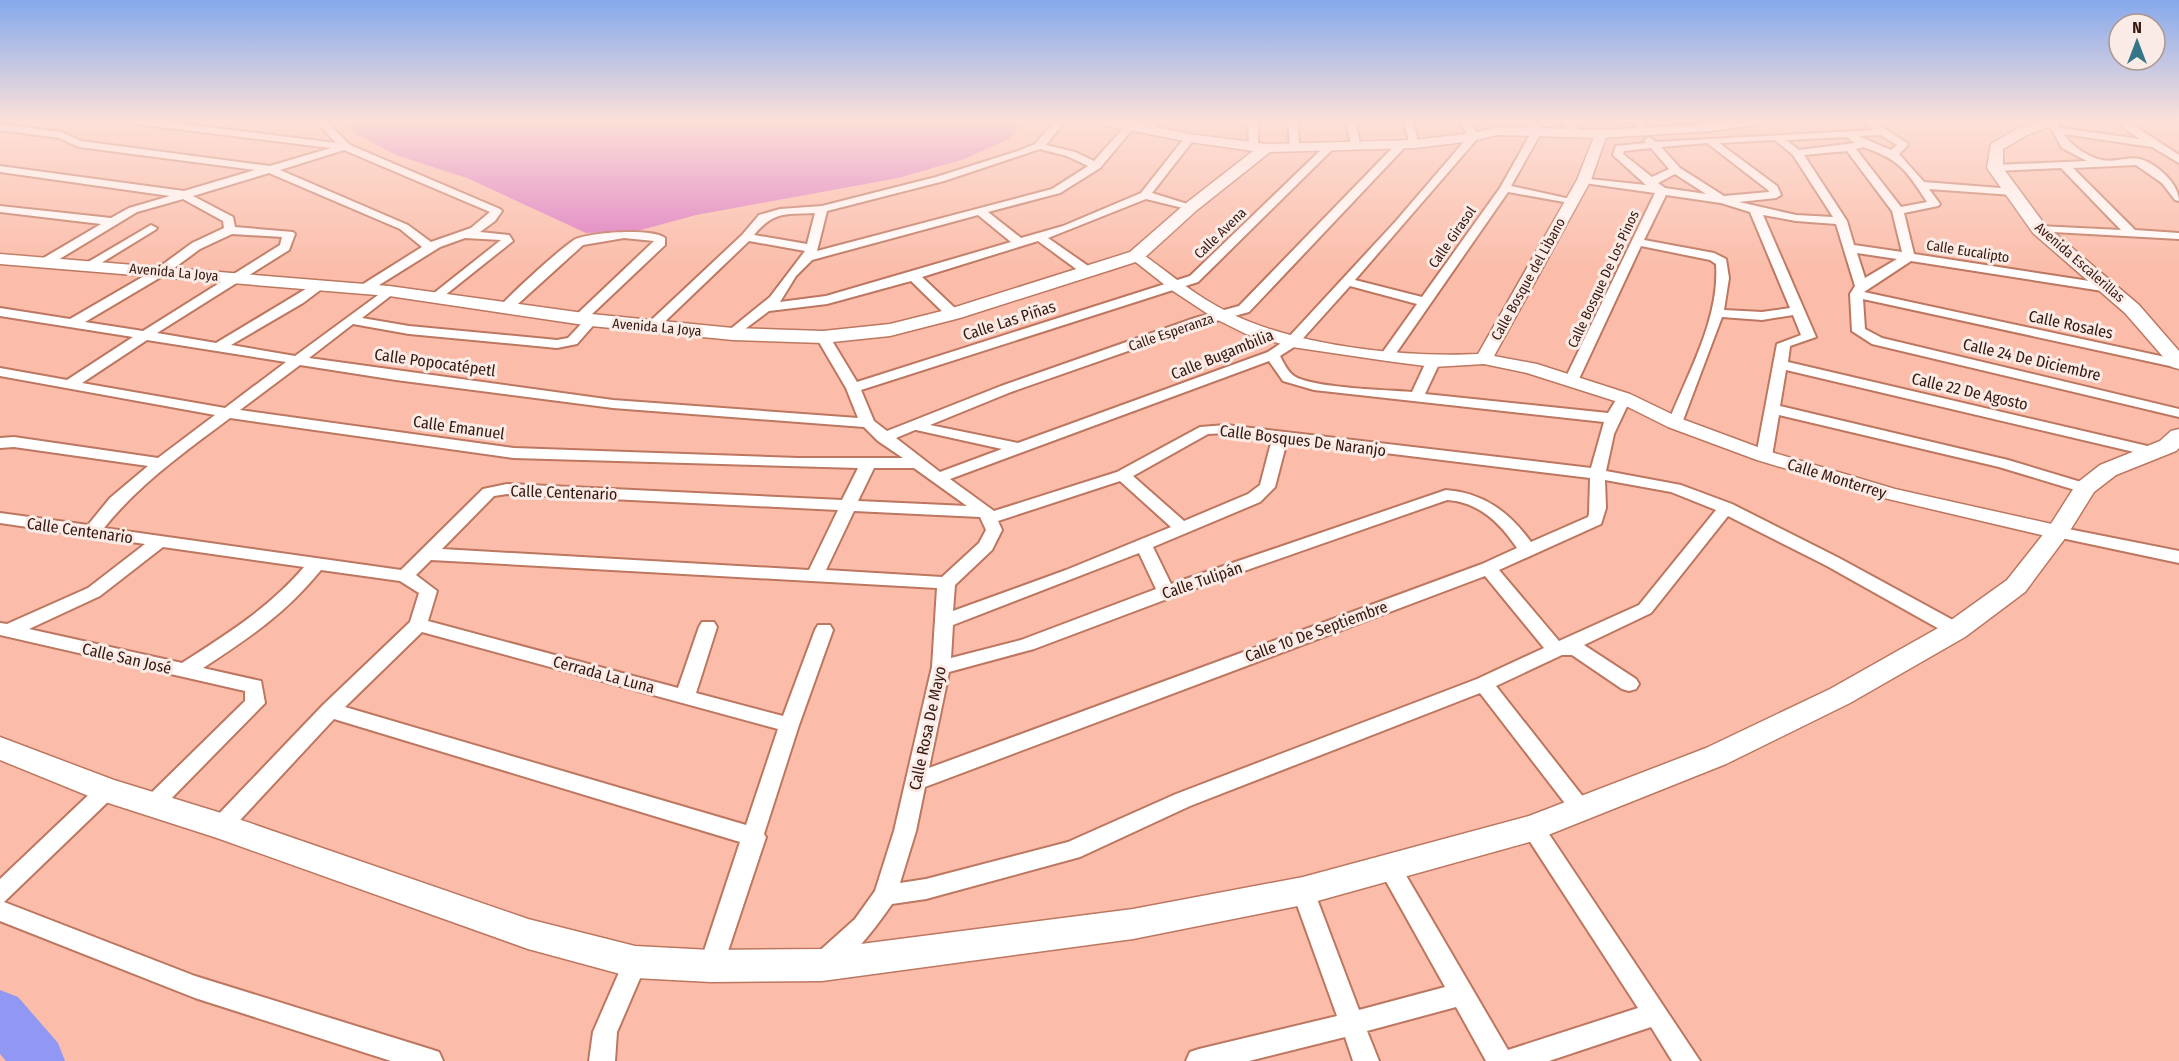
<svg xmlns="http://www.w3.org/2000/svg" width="2179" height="1061" font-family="'Fira Sans Condensed',sans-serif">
<rect width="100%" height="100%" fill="#fbbdaa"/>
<path fill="#dc7ac1" d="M342 121H1026L1009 139 964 159 898 178 696 215 637 231 586 233 467 178 396 155 356 134Z"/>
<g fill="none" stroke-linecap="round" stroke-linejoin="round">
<path fill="#9098f3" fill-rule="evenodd" d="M0 990 18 997 58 1043 65 1061H6L0 1054Z"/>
<defs>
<path id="minor" d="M131 121H159L336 143 316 121H326L350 145 500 209 502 211 495 221 480 232 509 235 513 241 439 300H431L429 297 501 240 465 238 440 247 368 292H360V286L422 247 400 229 269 173 193 196 233 217 235 227 293 232 295 234 289 250 157 333 216 343 319 281 323 282V288L303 303 231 345 295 356 389 287 395 291 393 294 362 318 409 326 557 340 568 338 582 323 575 322V316L654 241 624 238 583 245 509 312H499L498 309C509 295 559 250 574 240 588 232 653 228 665 238V245L590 316 598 320 577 344 557 348 409 334 353 324 309 358 613 400 858 418 846 388 816 337 818 334H828L857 382 1190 276 1328 143 1337 145 1198 282 861 390 874 421 887 431 1001 386 1195 318 1239 306 1398 142H1406V146L1249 312 1205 324 1011 392 930 425 1018 443 1268 352 1287 339 1396 221 1468 137 1460 121H1470L1478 137 1477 139 1355 280 1422 297 1500 188 1532 131 1526 121H1536L1542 131 1511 186 1575 200V204L1508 192 1392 359 1387 360 1380 356 1417 304 1350 286 1297 345 1280 356C1284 363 1287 371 1294 376 1312 388 1387 390 1412 392L1426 362 1433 358 1440 362 1425 394 1608 413 1619 395H1629L1631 398 1614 434 1606 471 1681 485 1732 504 1839 558 1962 625 1965 630 1962 635H1950L1827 566 1728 516 1651 613 1584 645 1636 679 1639 684 1636 689 1629 691 1622 689 1572 655H1562L1496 686 1588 803 1592 809 1588 815 1581 818 1574 815 1480 693 1190 806 1080 857 926 899 892 904C876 927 850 963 824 973L816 970 812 962 816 954 855 919 875 891 894 831 932 667 937 588 431 560 416 575 437 591 428 621 678 688 699 627 702 622H714L717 627 696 693 783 716 815 630 818 625H830L833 630 799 725 764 834 766 837 723 966 719 974 711 977 703 974 699 966 740 842 334 719 229 832 221 835 213 832 210 826 213 820 323 705 410 622 419 593 400 581 321 570C285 614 250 637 203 668L261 681 265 703 160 810 153 813 146 810 142 804 146 798 245 701V691L0 635V623L7 624 88 588 145 544 0 523V513L88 525 110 498 148 466 14 447 0 448V438L14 437 158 458 215 415 0 376V368L67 380 133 337 0 316V308L70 319 158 268 192 243 224 228 223 221 183 199 137 212 48 266H40V260L101 224 0 212V206L111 218 129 208 170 196 0 172V166L184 191 255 170 79 147 59 138 0 130V124L61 132 81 141 270 166 331 148 136 124ZM344 150 490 212 471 228 431 242 408 225 280 170ZM232 234 282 237 280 245 143 331 85 322 166 274 200 249ZM147 340 286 362 225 408 82 383ZM1269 361 1283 381 1314 390 1604 422 1591 468 1226 425 1200 427 1117 472 994 511 950 479ZM300 365 396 380 613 408 864 427 878 441 903 458H798L514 448 240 410ZM230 418 514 458 858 468 842 500 507 484 483 489 401 570 104 528C139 484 186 451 230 418ZM915 430H916L1002 449 940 472 896 438ZM1226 433 1272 439 1260 485 1248 494 1184 521 1133 476 1208 434ZM1287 441 1590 478 1589 514 1588 517 1531 542C1509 512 1484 493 1446 490L1171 584 1153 547 1260 502 1275 487ZM874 468H914L967 506 858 501ZM1605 480 1671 492 1716 510 1639 605 1559 641 1499 570 1601 524 1606 508ZM1120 481 1171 527 1066 570 953 611 955 585 992 550 1002 530 998 521ZM507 494 838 510 809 570 442 549 494 496ZM1447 500C1479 502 1500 523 1517 548L1482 564 929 768 949 672 1034 649 1207 584ZM854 511 980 517 986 530 979 543 942 577 826 570ZM163 547 304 567C269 608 227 634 182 663L29 629 100 596ZM1139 553 1156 589 1021 640 951 658 953 625ZM1485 576 1544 648 1477 679 1176 794 1068 842 926 879 900 883 916 831 925 787ZM422 632 778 729 746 825 345 707Z
M1055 121H1065L1046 145 1075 152 1094 161 1127 124 1135 126 1100 168 1060 193 988 212 1021 238 1063 226 1141 193 1186 136 1190 135 1195 138 1152 193 1197 207 1191 210 1146 199 1048 238 1091 268V274H1083L1038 241 922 277 958 311V317H948L911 281 827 304 769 311 733 338 728 337V331L770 297 805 251 749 241 657 329H647L645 326 742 235 759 215 780 209 822 206 936 177 1018 151 1035 144ZM1040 149 1067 156 1088 166 1052 189 817 251 827 211 944 181ZM815 213 807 244 754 235C775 210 785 215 815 213ZM978 215 1011 242 826 296 780 302 796 276 812 260Z
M1151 121H1161L1153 132H1145L1144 130Z
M1248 121H1258V149L1249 147Z
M1288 121H1298L1299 149 1290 147Z
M1346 121H1356L1360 146 1351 144Z
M1403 121H1413L1419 146 1410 144Z
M1561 121H1571L1581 133 1572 135Z
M1630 121H1641L1652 132 1643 134Z
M1861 121H1873L1907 143 1908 145 1899 154 1924 182 2013 189 2018 192 2013 195 1929 189 1940 204 1938 206 1904 213 1914 254 2109 284 2115 288 2109 292 1911 261 1864 292 2179 360V368L1863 299 1865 329 1882 338 2179 409V417L1872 344 1852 331 1850 294 1855 286 1836 224 1796 221 1763 215 1816 337 1790 346 1788 362 2156 448 2159 451 2156 454 2151 456 1786 370 1780 406 2008 460 2091 485 2093 488 2085 493 1999 467 1779 415 1772 456 1764 461 1759 459 1756 456 1777 344 1801 335 1793 315 1762 320 1722 317 1682 423 1680 426H1670L1668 423C1688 373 1720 318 1716 264L1710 260 1641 246 1579 379 1572 383 1567 382 1565 379 1655 193 1584 183 1580 182V178L1646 185 1613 155 1616 146 1646 143 1644 140 1649 137 1656 142 1873 130ZM1881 135 1897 145 1891 150 1858 136ZM1846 137 1855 143 1799 150 1786 140ZM1775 140 1793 155 1833 217 1796 215 1739 202 1776 198 1781 195 1777 186 1719 143ZM1707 143 1768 190 1769 192 1724 196 1680 168 1661 147ZM1863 147C1901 160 1906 170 1927 202L1901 207 1856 149ZM1651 148 1669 169 1652 177 1623 154 1624 151ZM1847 151 1892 211 1902 252 1854 245 1847 221 1804 155ZM1675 174 1706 194 1665 188 1658 183ZM1666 195 1721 203 1750 212 1790 308 1762 312 1724 310 1729 278 1726 259 1714 253 1644 240ZM1857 253 1897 259 1865 278Z
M2050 121H2056L2060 128 2140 139 2115 121H2127L2179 155V163L2152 147 2064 134C2071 146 2088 157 2102 160 2114 163 2128 156 2140 159 2157 164 2179 184 2179 201L2175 200 2162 183 2136 165 2073 168 2135 230 2179 233V239L2035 231V227L2039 226 2121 230 2061 168 1995 171 1990 168 1995 165 2087 161 2062 148 2048 123Z
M151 225 157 228 155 230 93 268 89 269 83 265Z
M2058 527 2179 551V563L2052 536 2050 532 2052 528Z
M107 782 114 784 117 790 114 796 4 902 195 976 430 1049 439 1052 443 1061H391L195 998 0 921V879L100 784Z
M1533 819 1541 822 1700 1061H1672L1651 1027 1549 1061H1486L1456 1007 1367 1031 1379 1061H1353L1345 1037 1249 1061H1186L1190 1052 1199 1049 1337 1016 1292 891 1295 884 1303 881 1311 884 1314 891 1359 1010 1445 987 1378 867 1381 860 1389 858 1397 860 1508 1050 1638 1008 1525 834 1522 828 1525 822Z
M635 951 643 954 647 962 617 1032 615 1061H589L593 1032 627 954Z"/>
<path id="tertiary" d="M1601 130 1607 134 1591 180 1494 356 1537 364 1630 394 1682 419 1771 452 1895 489 2065 527 2069 532 2065 537 2058 539 1884 498 1757 460 1668 427 1618 402 1527 373 1484 364 1433 367 1387 361 1292 347 1246 334 1214 318 1170 289 1128 256 1131 253H1141C1169 273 1197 297 1228 312 1294 346 1405 358 1478 354L1577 180 1595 134Z"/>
<path id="secondary" d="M1096 121H1125L1190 134 1266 144 1415 140 1473 133 1497 127 1601 130 1761 121 1754 125 1713 131 1601 138 1497 135 1473 141 1415 148 1270 152 1197 210 1142 260 960 318 890 336 823 343 733 340 591 326 389 296 0 264V254L389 286 591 314 733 328 823 331 890 324 946 310 1130 252 1185 204 1253 151 1190 142 1103 125Z
M2042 121 2060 122 2027 135 2003 149V168L2045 225 2139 305 2179 351V369L2172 367 2125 313 2033 233 1987 168 1991 144 2017 129Z
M2179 429V448L2176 451 2116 475 2094 492 2066 537 2025 592 1965 637 1850 703 1726 764 1533 841 1303 905 1133 939 822 981 711 982 635 978 528 949 217 838 96 799 0 760V737L114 780 221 813 528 919 635 946 711 950 822 949 1133 909 1303 877 1529 816 1706 748 1830 689 1947 623 2007 580 2049 527 2077 483 2100 465 2160 441 2171 431Z"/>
</defs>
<use href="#minor" stroke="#bd765f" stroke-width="4"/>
<use href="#tertiary" stroke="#bd765f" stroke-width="3"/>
<use href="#secondary" stroke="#bd765f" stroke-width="3"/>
<use href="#minor" fill="#fff" fill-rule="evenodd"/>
<use href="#tertiary" fill="#fff" fill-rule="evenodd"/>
<use href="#secondary" fill="#fff" fill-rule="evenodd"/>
</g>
<linearGradient id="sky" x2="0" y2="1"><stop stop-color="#85a9ec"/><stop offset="0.45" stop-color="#fde1d9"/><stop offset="1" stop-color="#fde1d9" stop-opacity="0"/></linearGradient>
<rect width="2179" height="269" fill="url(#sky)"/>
<g text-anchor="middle" stroke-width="6" stroke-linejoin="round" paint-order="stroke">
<g font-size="14" fill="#34180f" stroke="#fbebe6">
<text transform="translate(1220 233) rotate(-44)" y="5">Calle Avena</text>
<text transform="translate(1452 237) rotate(-55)" y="5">Calle Girasol</text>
<text transform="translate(1968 251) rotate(9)" y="5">Calle Eucalipto</text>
<text transform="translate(2080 262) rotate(41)" y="5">Avenida Escalerillas</text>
<text transform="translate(174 272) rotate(5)" y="5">Avenida La Joya</text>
<text transform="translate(1528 279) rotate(-61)" y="5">Calle Bosque del Libano</text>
<text transform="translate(1603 279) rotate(-65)" y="5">Calle Bosque De Los Pinos</text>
<text transform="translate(657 327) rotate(5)" y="5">Avenida La Joya</text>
<text transform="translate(1171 332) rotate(-19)" y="5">Calle Esperanza</text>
</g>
<g font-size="16" fill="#34180f" stroke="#fbebe6">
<text transform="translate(1009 320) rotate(-18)" y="6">Calle Las Piñas</text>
<text transform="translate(2071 324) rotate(12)" y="6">Calle Rosales</text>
<text transform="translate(1222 354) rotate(-22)" y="6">Calle Bugambilia</text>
<text transform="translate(2032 359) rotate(13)" y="6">Calle 24 De Diciembre</text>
<text transform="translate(435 362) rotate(8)" y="6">Calle Popocatépetl</text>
<text transform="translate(1970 391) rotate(13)" y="6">Calle 22 De Agosto</text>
<text transform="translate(459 427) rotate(8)" y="6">Calle Emanuel</text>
<text transform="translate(1303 440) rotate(7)" y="6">Calle Bosques De Naranjo</text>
<text transform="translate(1837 478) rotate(17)" y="6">Calle Monterrey</text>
<text transform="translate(564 492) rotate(2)" y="6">Calle Centenario</text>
<text transform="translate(80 530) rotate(8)" y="6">Calle Centenario</text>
<text transform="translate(1202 580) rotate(-19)" y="6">Calle Tulipán</text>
<text transform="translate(1316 631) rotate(-20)" y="6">Calle 10 De Septiembre</text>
<text transform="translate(127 658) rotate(13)" y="6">Calle San José</text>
<text transform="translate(604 674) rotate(15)" y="6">Cerrada La Luna</text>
<text transform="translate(927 728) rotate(-78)" y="6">Calle Rosa De Mayo</text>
</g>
</g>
<g transform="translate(2137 42)"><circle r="28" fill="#fbebe6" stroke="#ab9790" stroke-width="1.5"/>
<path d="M0-4.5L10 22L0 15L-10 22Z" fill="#347688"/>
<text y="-9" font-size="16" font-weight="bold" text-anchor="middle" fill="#34180f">N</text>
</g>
</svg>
